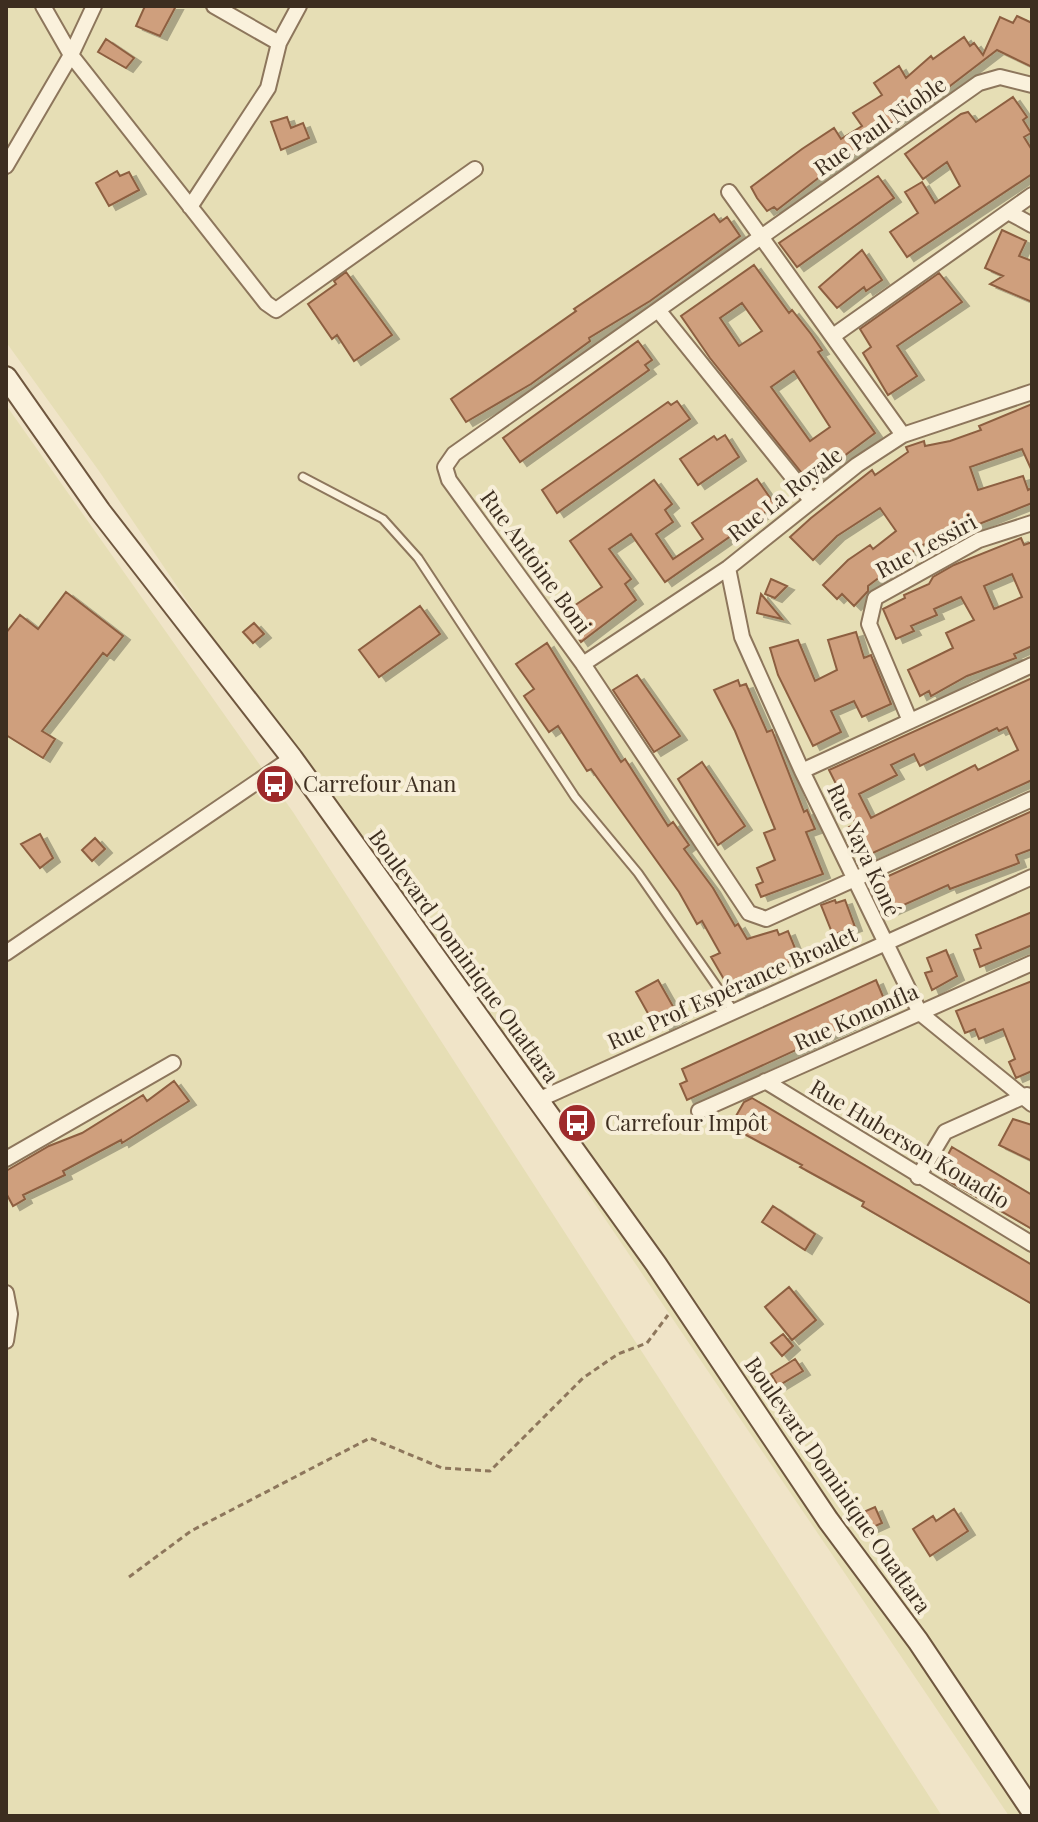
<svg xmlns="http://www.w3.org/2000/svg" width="1038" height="1822" font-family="'Playfair Display',serif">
<defs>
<filter id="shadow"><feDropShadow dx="7" dy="4" stdDeviation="0" flood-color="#0004"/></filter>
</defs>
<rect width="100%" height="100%" fill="#f0e4c8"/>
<path fill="#e6deb5" d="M6 6H1032V1816H1009L99 471 6 342Z
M6 405 293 812 942 1816H6Z"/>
<path fill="#cf9f7d" stroke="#8d5f41" stroke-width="2" fill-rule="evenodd" filter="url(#shadow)" d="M145 6H176L160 36 136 26Z
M1017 16 1032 23V67L997 50 937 96 891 123 894 128 826 172 777 210 774 207 767 211 757 198 751 187 802 149 834 128 841 139 862 126 853 113 882 95 874 83 899 66 906 78 931 56 933 59 964 37 970 46 974 43 983 55 1000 17 1013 23Z
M106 39 134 58 126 68 98 52Z
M1013 97 1027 117 1023 120 1031 133 1024 137 1032 150V174L907 257 890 232 918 213 905 192 922 182 935 203 960 186 947 162 923 179 905 154 961 114 968 112 976 122Z
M287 117 291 128 303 123 309 138 281 150 271 122Z
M117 171 120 176 129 172 139 190 109 206 96 183Z
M878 176 894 198 797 267 779 243Z
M714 214 720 222 727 217 740 236 650 301 589 338 590 341 531 384 466 422 451 399 576 311 574 309Z
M1002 230 1026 241 1019 256 1032 261V302L990 284 1003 276 985 268Z
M862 250 882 280 866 291 864 287 837 308 819 287Z
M754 265 789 313 792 310 811 334 822 350 818 352 875 433 809 482 710 358 681 316ZM742 303 762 331 739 346 720 318ZM794 371 830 427 810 441 771 387Z
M346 272 392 335 354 361 337 335 332 339 308 304 336 284 334 281Z
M939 273 962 302 897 346 917 376 888 395 863 353 871 347 860 329Z
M638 341 652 360 645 365 649 370 520 462 503 438Z
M677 401 690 419 557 513 542 490 668 402 671 405Z
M1032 404V471L1022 449 970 467 978 490 1023 476 1028 490 1032 488V503L969 528 966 519 918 548 868 586V591L854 606 842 594 837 599 823 585 848 560 870 545 873 549 896 531 880 508 837 536 813 560 790 537 811 518 872 470 875 475 908 452 906 447 924 441 925 446 950 441 981 430 979 426Z
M725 435 739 457 698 485 680 459 714 436 717 440Z
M757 479 775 505 665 582 631 534 609 549 631 579 625 584 636 600 581 642 562 614 602 587 570 541 654 480 672 504 665 510 673 522 656 534 673 559 703 539 692 523Z
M1021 538 1024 545 1032 542V646L1014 654 1016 658 967 676 931 696 929 691 920 696 908 670 953 648 946 633 974 620 961 597 934 609 937 615 911 626 914 631 896 639 883 609 905 598 904 595 929 584 933 577 954 565ZM1012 574 1022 597 994 609 984 586Z
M771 579 787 586 775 598 765 594Z
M66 592 123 636 107 656 103 653 42 731 55 739 43 758 6 735V633L20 615 38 629Z
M761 594 782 619 757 613Z
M420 606 440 634 379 677 359 650Z
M254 623 264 634 253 643 243 632Z
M856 632 864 658 871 655 891 704 862 717 854 701 831 711 841 732 813 746 778 675 770 648 798 640 815 681 837 670 828 640Z
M547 643 621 762 625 759 668 826 673 822 689 845 684 849 713 888 735 926 738 924 747 939 777 930 779 935 788 931 799 958 774 968 776 972 739 992 735 985 729 988 711 957 720 953 702 921 697 924 679 892 591 769 587 771 558 726 549 732 524 696 534 689 516 664Z
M637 675 680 736 654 752 613 690Z
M1032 678V780L864 857 849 827 856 824 829 770ZM1007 727 1018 750 978 770 975 765 871 818 859 794 897 775 891 765 914 754 920 766 997 728 999 731Z
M738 680 740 686 746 684 767 732 772 730 804 812 807 810 815 829 806 832 823 874 761 897 756 885 763 882 757 868 775 860 764 833 775 829 735 731 714 690Z
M702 762 745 826 718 845 678 779Z
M1032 811V849L1016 855 1019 863 950 889 948 885 888 912 877 886 886 882 884 878Z
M40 834 53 858 40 868 21 844Z
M95 838 105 849 92 861 82 850Z
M835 900 836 903 845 900 855 927 833 935 821 905Z
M1032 912V945L980 967 974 950 981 948 976 935Z
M946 950 957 976 932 990 925 973 932 971 927 958Z
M658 980 679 1017 663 1026 656 1013 650 1017 636 992Z
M876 980 887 1006 880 1008 881 1011 687 1100 680 1084 687 1081 682 1069Z
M1032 981V1071L1016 1078 1009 1062 1015 1059 1003 1029 979 1039 975 1029 965 1033 956 1011Z
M174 1081 189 1101 122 1143 121 1140 63 1171 65 1175 23 1195 25 1199 13 1206 6 1193V1171L49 1146 82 1133 143 1095 147 1101Z
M752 1098 1032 1265V1304L862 1206 864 1202 800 1167 802 1165 737 1130 743 1119 736 1116 744 1102Z
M1013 1119 1032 1125V1161L999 1145Z
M952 1147 1032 1195V1229L945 1179 946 1176 939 1172Z
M773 1206 815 1234 805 1250 762 1222Z
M789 1287 816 1320 792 1340 765 1307Z
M783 1334 793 1346 782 1356 771 1343Z
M795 1359 803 1371 778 1386 771 1374Z
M875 1507 882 1523 860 1533 852 1517Z
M954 1509 968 1531 930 1556 913 1529 933 1516 936 1521Z"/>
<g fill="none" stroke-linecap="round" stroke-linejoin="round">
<defs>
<path id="lane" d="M303 477 383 519 418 558 575 797 638 873 734 1011"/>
<path id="street" d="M43 6 71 55 94 6
M214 6 279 43 299 6
M1032 85 1000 77 979 83 454 454 445 467 449 480 583 664 749 913 766 919 1032 799
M6 166 71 55 266 303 276 310 475 169
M729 192 903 435
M190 207 268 88 279 43
M1010 213 1032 225
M658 310 811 500
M833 336 1032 195
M728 568 742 637 802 771 920 1013 1032 1104
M583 664 728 568 857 465 903 435 1032 392
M910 721 869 624 875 598 979 540 1032 523
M802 771 1032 665
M6 953 292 758
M765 1081 1032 1244
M538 1100 1032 877
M699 1111 1032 963
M6 1159 173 1063
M918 1177 945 1132 1027 1095
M6 1293 10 1314 6 1341"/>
<path id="secondary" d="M6 377 100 511 292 758 656 1264 828 1520 918 1641 1032 1811"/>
</defs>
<use href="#lane" stroke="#8d765c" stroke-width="11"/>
<use href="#street" stroke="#8d765c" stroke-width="18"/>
<use href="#secondary" stroke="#6f573f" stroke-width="24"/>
<path stroke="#8d765c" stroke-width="3" stroke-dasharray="6 4" stroke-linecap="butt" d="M129 1577 191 1531 370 1438 442 1468 490 1471 583 1378 618 1354 647 1343 668 1315"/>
<use href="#lane" stroke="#faf1dc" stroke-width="7"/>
<use href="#street" stroke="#faf1dc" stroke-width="14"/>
<use href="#secondary" stroke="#faf1dc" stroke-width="20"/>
</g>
<defs>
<symbol id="bus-disc" viewBox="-11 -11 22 22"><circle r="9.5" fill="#9e2a2b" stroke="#f7eed8"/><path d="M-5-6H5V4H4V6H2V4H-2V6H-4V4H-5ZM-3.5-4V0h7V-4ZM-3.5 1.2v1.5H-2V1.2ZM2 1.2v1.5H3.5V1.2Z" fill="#fff"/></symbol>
</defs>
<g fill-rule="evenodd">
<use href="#bus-disc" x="253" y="762" width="44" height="44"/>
<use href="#bus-disc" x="555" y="1101" width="44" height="44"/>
</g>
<g text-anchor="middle" stroke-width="8" stroke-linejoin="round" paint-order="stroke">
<g font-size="22" fill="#3d2e20" stroke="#f7eed8">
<text transform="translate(880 126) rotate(-35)" y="8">Rue Paul Nioble</text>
<text transform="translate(785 494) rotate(-38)" y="8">Rue La Royale</text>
<text transform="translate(926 546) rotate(-28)" y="8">Rue Lessiri</text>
<text transform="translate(536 562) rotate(54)" y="8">Rue Antoine Boni</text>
<text transform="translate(864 850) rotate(65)" y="8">Rue Yaya Koné</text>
<text transform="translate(464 956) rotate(54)" y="8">Boulevard Dominique Ouattara</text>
<text transform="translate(732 988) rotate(-24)" y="8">Rue Prof Espérance Broalet</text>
<text transform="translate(856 1017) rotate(-24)" y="8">Rue Kononfla</text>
<text transform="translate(910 1144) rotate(31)" y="8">Rue Huberson Kouadio</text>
<text transform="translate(838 1485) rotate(55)" y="8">Boulevard Dominique Ouattara</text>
</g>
<g font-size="22" fill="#3d2e20" stroke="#f7eed8" text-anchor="start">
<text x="303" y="792">Carrefour Anan</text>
<text x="605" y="1131">Carrefour Impôt</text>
</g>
</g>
<rect width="1038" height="1822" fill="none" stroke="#3d2e20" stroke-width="16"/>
</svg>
